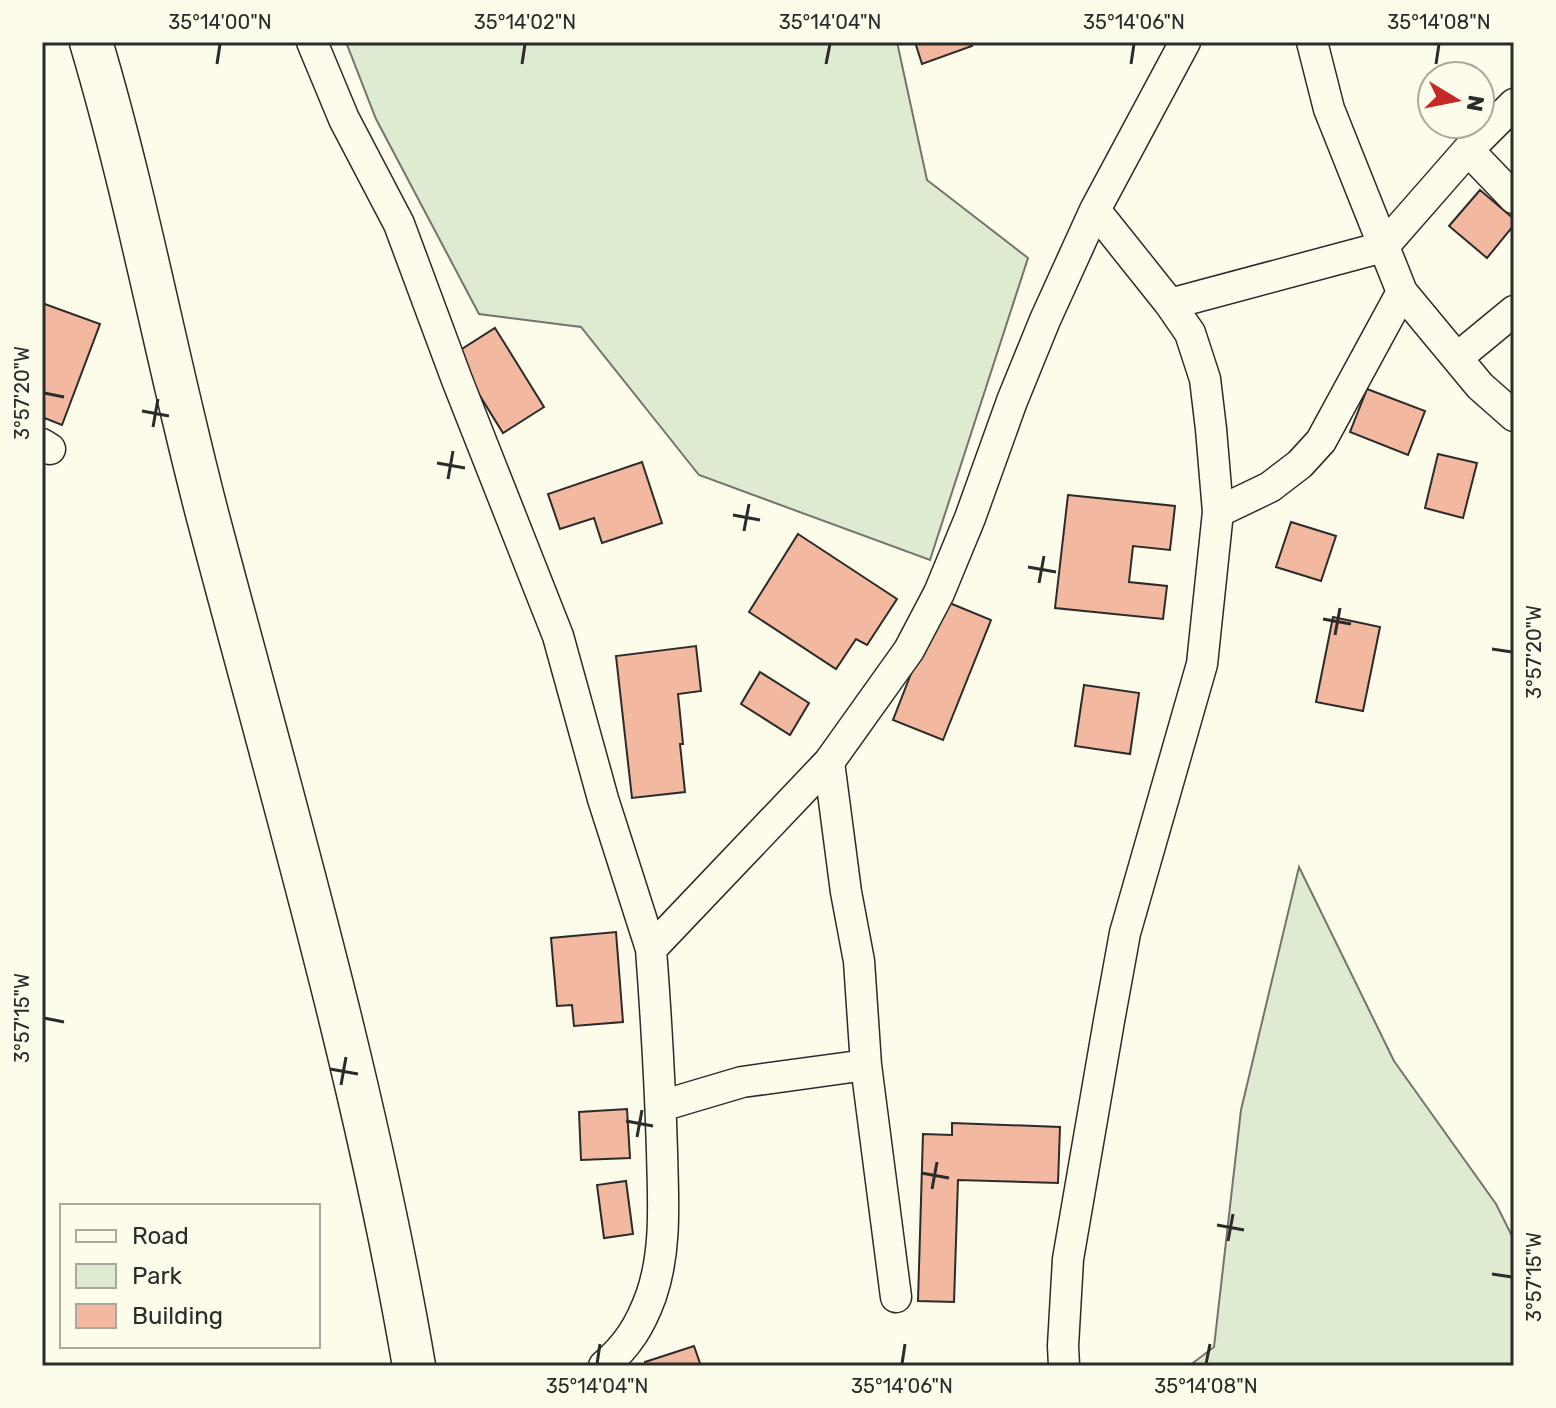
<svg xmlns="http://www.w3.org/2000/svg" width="1556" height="1408" font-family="Rubik,sans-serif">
<rect width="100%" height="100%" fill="#fdfbea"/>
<path fill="#deebd1" stroke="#74746e" stroke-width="2" d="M346 42H897L927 180 1028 258 930 560 699 475 581 327 479 314 376 119Z
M1299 867 1394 1061 1496 1204 1514 1240V1366H1189L1214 1347 1241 1110Z"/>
<path fill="#f2b8a0" stroke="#2b2b2b" stroke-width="2" d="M915 42H970L972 46 922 64Z
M1480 190 1514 219V225L1487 258 1449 226Z
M42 303 100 324 62 425 42 417Z
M495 328 544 407 503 433 454 354Z
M1367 389 1425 411 1408 455 1350 432Z
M1438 454 1477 463 1463 518 1425 508Z
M642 462 662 523 602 543 594 518 560 529 548 494Z
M1068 495 1175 506 1170 550 1133 546 1129 582 1167 586 1163 619 1055 608Z
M1291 522 1336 536 1321 581 1276 567Z
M798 534 897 599 867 645 856 639 836 669 749 612Z
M940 599 991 620 943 740 893 720Z
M1333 617 1380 627 1363 711 1316 702Z
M696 646 701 691 678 694 683 744H680L685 792 632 798 616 656Z
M760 672 809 703 790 735 741 704Z
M1084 685 1139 693 1130 754 1075 746Z
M616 932 623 1022 574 1026 572 1005 557 1006 551 938Z
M627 1109 630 1158 581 1160 579 1112Z
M952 1123 1060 1127 1058 1183 958 1180 954 1302 918 1301 923 1134 952 1135Z
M626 1181 633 1234 604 1238 597 1185Z
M694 1346 701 1366H646L645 1362Z"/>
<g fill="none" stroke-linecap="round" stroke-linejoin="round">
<defs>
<path id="street" d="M312 42 344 119 399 224 457 380 558 636 603 799 651 949
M1312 42 1329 109 1402 292 1480 386 1514 416
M1468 150 1514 198
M1170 304 1383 247 1468 150 1514 104
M1457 358 1514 311
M42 444 50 449
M1218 512 1270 487 1300 464 1321 441 1402 292
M829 762 846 892 859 961 866 1065 896 1297
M661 1106 742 1082 866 1065
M604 1366C628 1345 640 1326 651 1296 667 1250 663 1199 662 1151 660 1083 656 1016 651 949L829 762 909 650 939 593 970 518 1012 401 1045 320 1095 210 1185 42
M1064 1366 1063 1346 1068 1259 1109 1021 1125 933 1202 664 1218 512 1211 429 1205 379 1190 333 1170 304 1095 210"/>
<path id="secondary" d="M91 42C138 200 167 362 209 521 283 801 365 1080 414 1366"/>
</defs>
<use href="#street" stroke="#2b2b2b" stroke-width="33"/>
<use href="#secondary" stroke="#2b2b2b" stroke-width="45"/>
<use href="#street" stroke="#fdfbea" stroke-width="30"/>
<use href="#secondary" stroke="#fdfbea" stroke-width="42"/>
</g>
<path fill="none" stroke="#2b2b2b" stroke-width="3" d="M217 64 220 44M522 64 525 44M826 64 830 44M1131 64 1134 44M1436 64 1439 44M44 393 64 397M142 411 169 416M153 427 158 399M437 463 465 468M448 479 453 451M733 515 760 520M744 531 749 504M1028 567 1056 572M1039 583 1044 556M1323 619 1351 624M1335 635 1340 608M1492 649 1512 652M44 1018 64 1022M330 1069 358 1074M341 1085 346 1057M626 1121 653 1126M637 1137 642 1110M921 1173 949 1178M932 1189 937 1162M1217 1225 1244 1230M1228 1241 1233 1214M1492 1274 1512 1277M597 1364 600 1344M902 1364 905 1344M1206 1364 1210 1344"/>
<rect width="1556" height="1408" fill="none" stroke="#fdfbea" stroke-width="88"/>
<rect x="60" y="1204" width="260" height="144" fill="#fdfbea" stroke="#a9a89e" stroke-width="2"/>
<rect x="76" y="1230" width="40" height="12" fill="#fdfbea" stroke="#a9a89e" stroke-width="2"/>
<text x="132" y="1244" font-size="24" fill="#2b2b2b">Road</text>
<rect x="76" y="1264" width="40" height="24" fill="#deebd1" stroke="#a9a89e" stroke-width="2"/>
<text x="132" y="1284" font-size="24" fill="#2b2b2b">Park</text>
<rect x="76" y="1304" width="40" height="24" fill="#f2b8a0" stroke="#a9a89e" stroke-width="2"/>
<text x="132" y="1324" font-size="24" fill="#2b2b2b">Building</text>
<g transform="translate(1456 100) rotate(100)"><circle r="38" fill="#fdfbea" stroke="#a9a89e" stroke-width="2"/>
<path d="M0-6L14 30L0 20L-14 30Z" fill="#c62828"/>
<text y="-12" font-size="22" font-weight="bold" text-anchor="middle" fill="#2b2b2b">N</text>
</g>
<rect x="44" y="44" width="1468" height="1320" fill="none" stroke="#2b2b2b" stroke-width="3"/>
<g font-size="20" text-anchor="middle" fill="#2b2b2b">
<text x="220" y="29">35°14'00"N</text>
<text x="525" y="29">35°14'02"N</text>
<text x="830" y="29">35°14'04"N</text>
<text x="1134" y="29">35°14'06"N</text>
<text x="1439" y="29">35°14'08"N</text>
<text transform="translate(22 393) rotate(-90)" y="7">3°57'20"W</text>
<text transform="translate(1534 652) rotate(-90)" y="7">3°57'20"W</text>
<text transform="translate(22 1018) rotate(-90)" y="7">3°57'15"W</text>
<text transform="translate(1534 1277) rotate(-90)" y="7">3°57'15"W</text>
<text x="597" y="1393">35°14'04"N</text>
<text x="902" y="1393">35°14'06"N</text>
<text x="1206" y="1393">35°14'08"N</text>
</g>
</svg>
